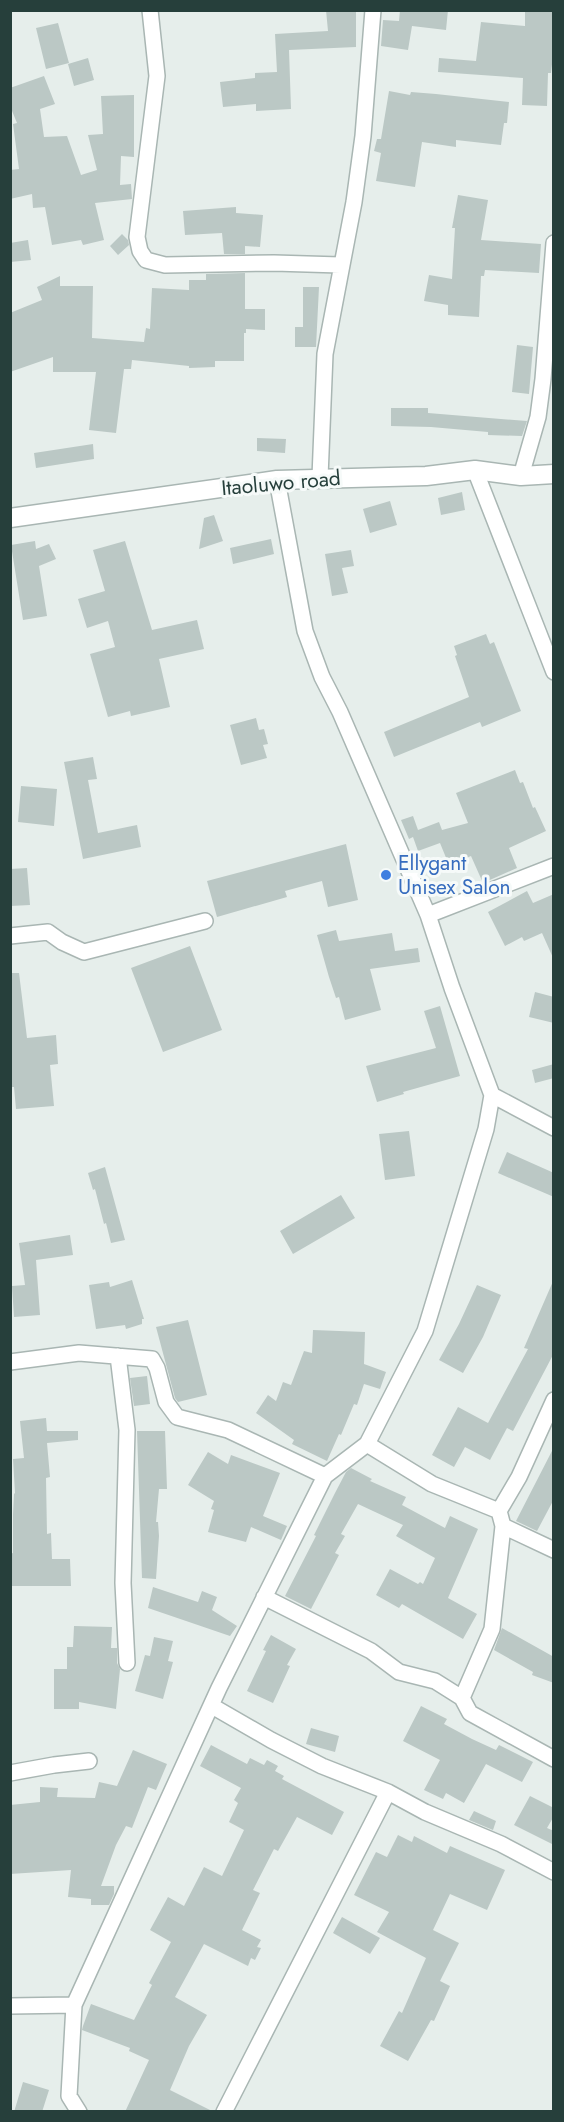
<svg xmlns="http://www.w3.org/2000/svg" width="564" height="2122" font-family="Jost,sans-serif">
<rect width="100%" height="100%" fill="#e6eeeb"/>
<path fill="#bbc8c5" d="M326 10H356V47L289 50 291 109 256 111V104L223 107 220 82 255 78V73L277 72 275 34 328 31Z
M400 10H448L446 30 412 26 408 50 381 46 383 20 399 21Z
M554 11V47L551 73H548L547 106 522 105 523 78 438 72 439 58 476 61 481 22 525 26V12Z
M58 23 69 63 46 69 36 28Z
M88 58 94 80 74 86 68 64Z
M44 76 55 104 40 109 44 137 67 136 81 175 97 170 88 135 103 134 101 96 134 95V157L121 156 120 185 131 184 132 199 95 203 104 240 83 245 81 240 52 245 45 207 33 208 32 194 10 199V170L19 169 13 124 17 123 10 106V88Z
M389 91 410 95 411 92 436 94 509 102 507 123H504L501 145 456 140V147L422 142 415 187 376 181 381 153 374 151 377 139H381Z
M458 195 488 200 481 240 541 244 539 273 485 270 484 276H481L479 317 448 315V305L424 301 429 275 452 279 455 228H452Z
M236 207V213L263 215 260 247 245 246V254H224L222 233 185 235 183 211Z
M122 234 128 240 129 245 118 255 110 246Z
M28 240 31 260 10 262V243Z
M245 273V309H265V330L246 329V333H244V361H215V367L189 368V366L132 360 131 369H124L116 433 89 430 96 372H53V357L10 372V313L42 300 37 287 60 276V286H93L92 338 144 342 146 328 150 329 152 288 189 290V280H206V274Z
M303 287H319L316 347H295V327H303Z
M517 345 533 347 529 394 512 392Z
M391 408H428V413L527 421 522 436 488 435V432L431 427 391 426Z
M257 438 286 439 285 453 257 451Z
M93 444 94 459 36 468 34 453Z
M462 492 465 510 441 515 438 498Z
M390 501 397 525 370 533 363 509Z
M214 515 223 541 199 549 204 518Z
M271 539 274 554 233 564 230 548Z
M35 541 36 549 49 544 56 559 39 566 47 616 23 620 11 545Z
M125 541 152 630 197 620 204 649 159 659 170 707 131 716 130 711 108 717 90 654 115 647 108 621 87 628 78 599 105 591 93 550Z
M351 550 354 566 342 568 348 593 332 596 325 554Z
M486 634 490 644 494 642 521 711 482 727 480 722 394 757 384 732 469 697 455 656 457 655 454 646Z
M256 718 259 730 264 729 268 744 263 745 267 758 241 765 230 725Z
M93 757 97 779 88 780 98 833 137 825 141 847 83 859 64 762Z
M515 770 520 783 523 782 533 808 535 807 546 831 509 848 517 868 483 883 471 856 449 865 440 843 418 851 413 837 409 839 401 820 413 816 418 830 439 822 442 830 468 823 456 793Z
M21 786 57 789 54 826 18 822Z
M346 844 358 900 328 907 322 881 285 891 287 897 217 917 207 881Z
M27 868 30 905 10 906V869Z
M527 891 533 903 554 894V960L542 933 524 941 522 937 505 946 488 912Z
M336 930 339 941 392 933 395 951 418 948 420 962 370 969 381 1010 345 1020 339 997 336 998 329 977 317 935Z
M190 946 222 1030 163 1052 131 968Z
M10 973H19L27 1038 56 1035 58 1064 50 1065 54 1106 16 1109 14 1087H10Z
M535 992 554 997V1023L529 1017Z
M440 1006 460 1076 403 1092 404 1094 377 1102 366 1066 436 1048 424 1011Z
M554 1064V1078L535 1083 532 1070Z
M409 1131 415 1176 385 1180 379 1134Z
M507 1152 554 1173V1197L498 1173Z
M105 1167 125 1240 111 1243 106 1223 104 1224 95 1189 93 1190 88 1173Z
M341 1195 355 1218 293 1254 280 1231Z
M70 1235 73 1255 36 1260 40 1315 14 1317 12 1286 25 1285 19 1243Z
M554 1279V1353L513 1431 507 1428 490 1460 465 1447 454 1467 432 1455 458 1407 488 1423 528 1349 524 1348Z
M132 1280 144 1319H142V1324L126 1329 125 1325 96 1329 89 1285 109 1282 110 1287Z
M477 1285 501 1295 483 1337 463 1373 439 1360 459 1324Z
M188 1320 207 1395 178 1402 175 1398 156 1327Z
M313 1330 365 1332 364 1364 386 1372 380 1389 364 1384 357 1405 354 1404 341 1435 339 1434 327 1461 292 1444 294 1440 256 1413 268 1395 276 1401 283 1382 291 1385 304 1351 312 1353Z
M147 1376 150 1404 134 1406 130 1378Z
M46 1418 47 1431H78V1440L47 1443 50 1477 46 1478 47 1534 51 1533 52 1559H70L71 1586H10V1554L13 1553V1514L14 1494 15 1493 13 1459 24 1458 20 1421Z
M137 1431H165L167 1489H159L156 1522H158L159 1536 156 1579 142 1578Z
M554 1447V1499L537 1531 516 1521Z
M208 1452 228 1464 231 1455 280 1473 263 1516 287 1526 281 1540 251 1527 246 1542 208 1532 214 1510 211 1509 214 1501 188 1485Z
M351 1468 372 1479 370 1481 406 1497 402 1505 445 1528 450 1516 478 1529 448 1598 477 1614 463 1639 402 1604 399 1608 376 1595 390 1569 418 1584 420 1582 423 1584 435 1558 396 1536 403 1525 358 1504 341 1534 345 1536 335 1553 339 1555 311 1609 285 1596 316 1536 314 1535 335 1493 346 1472Z
M153 1587 198 1602 202 1591 217 1597 212 1610 237 1626 230 1636 148 1608Z
M74 1626 112 1627 111 1648H117V1663L120 1669 116 1709 79 1702V1709H54V1669H67V1647H73Z
M502 1628 554 1657V1683L532 1675 533 1672 494 1650Z
M271 1635 296 1649 287 1665 290 1666 273 1703 247 1691 266 1651 263 1650Z
M154 1637 173 1641 168 1661 173 1662 163 1699 135 1691 145 1655 150 1656Z
M421 1706 447 1719 444 1724 472 1739 496 1750 499 1745 533 1762 522 1782 486 1764 464 1803 446 1793 443 1799 424 1790 440 1760 403 1741Z
M311 1728 339 1736 335 1752 306 1744Z
M211 1745 247 1764 250 1758 264 1765 267 1760 278 1766 275 1771 284 1776 282 1779 344 1812 332 1835 297 1817 278 1851 274 1849 253 1890 260 1893 242 1930 261 1940 257 1947 261 1948 255 1960 251 1958 248 1966 204 1944 175 1997 207 2015 189 2046 170 2090 214 2112H125L149 2060 129 2051 130 2048 82 2030 83 2026 91 2004 134 2020 152 1985 149 1983 171 1942 150 1930 168 1897 184 1906 204 1867 222 1876 244 1830 229 1822 238 1803 234 1800 241 1788 200 1766Z
M133 1750 167 1764 156 1790 148 1787 132 1828 126 1826 116 1845 101 1886H114V1894L109 1905H91V1899L68 1897 71 1870 10 1874V1805L40 1802V1787L58 1788 57 1797 95 1798 99 1782 117 1786Z
M530 1796 554 1808V1816L547 1828 554 1831V1845L514 1825Z
M474 1811 496 1821 493 1830 469 1820Z
M398 1835 412 1842 414 1836 447 1853 450 1846 505 1870 487 1910 450 1894 433 1930 459 1943 440 1981 450 1986 434 2021 431 2020 408 2061 380 2046 399 2011 402 2013 426 1958 377 1932 389 1912 354 1895 376 1852 387 1857Z
M342 1917 380 1938 370 1954 333 1933Z
M23 2082 49 2090 42 2112H14Z"/>
<g fill="none" stroke-linecap="round" stroke-linejoin="round">
<defs>
<path id="minor" d="M150 10 157 76 137 237 140 251 146 260 165 265 274 263 340 265
M475 470 554 672
M521 476 538 417 543 379 554 243
M320 477 325 354 354 202 363 136 373 10
M277 480 305 631 322 677 340 712 428 915 452 988 492 1095 554 1128
M428 915 554 866
M10 936 48 932 62 942 84 952 205 921
M118 1356 127 1430 123 1583 127 1663
M10 1362 79 1353 152 1359 157 1368 166 1402 177 1417 228 1430 325 1476
M367 1444 432 1484 499 1511 519 1477 554 1400
M499 1511 503 1526 492 1629 462 1698 470 1713 554 1759
M503 1526 554 1550
M264 1597 371 1651 399 1672 435 1681 462 1698
M212 1706 271 1740 322 1766 388 1792 425 1812 501 1844 554 1872
M10 1773 54 1765 89 1761
M74 2005 219 1688 325 1476 367 1444 425 1331 486 1129 492 1095
M10 2006 74 2005 69 2096 79 2112
M224 2112 388 1792"/>
<path id="tertiary" d="M10 518 277 480 426 476 475 470 521 476 554 474"/>
</defs>
<use href="#minor" stroke="#a9b6b3" stroke-width="18"/>
<use href="#tertiary" stroke="#a9b6b3" stroke-width="21"/>
<use href="#minor" stroke="#fff" stroke-width="15"/>
<use href="#tertiary" stroke="#fff" stroke-width="18"/>
</g>
<circle fill="#3f7fe0" stroke="#f6faf9" stroke-width="2" cx="386" cy="875" r="6"/>
<g text-anchor="middle" stroke-width="6" stroke-linejoin="round" paint-order="stroke">
<g font-size="21" fill="#263f3b" stroke="#f6faf9">
<text transform="translate(281 483) rotate(-5)" y="7">Itaoluwo road</text>
</g>
<g font-size="21" fill="#366cbe" stroke="#f6faf9" text-anchor="start">
<text x="398" y="870">Ellygant<tspan x="398" dy="24">Unisex Salon</tspan></text>
</g>
</g>
<rect width="564" height="2122" fill="none" stroke="#263f3b" stroke-width="24"/>
</svg>
